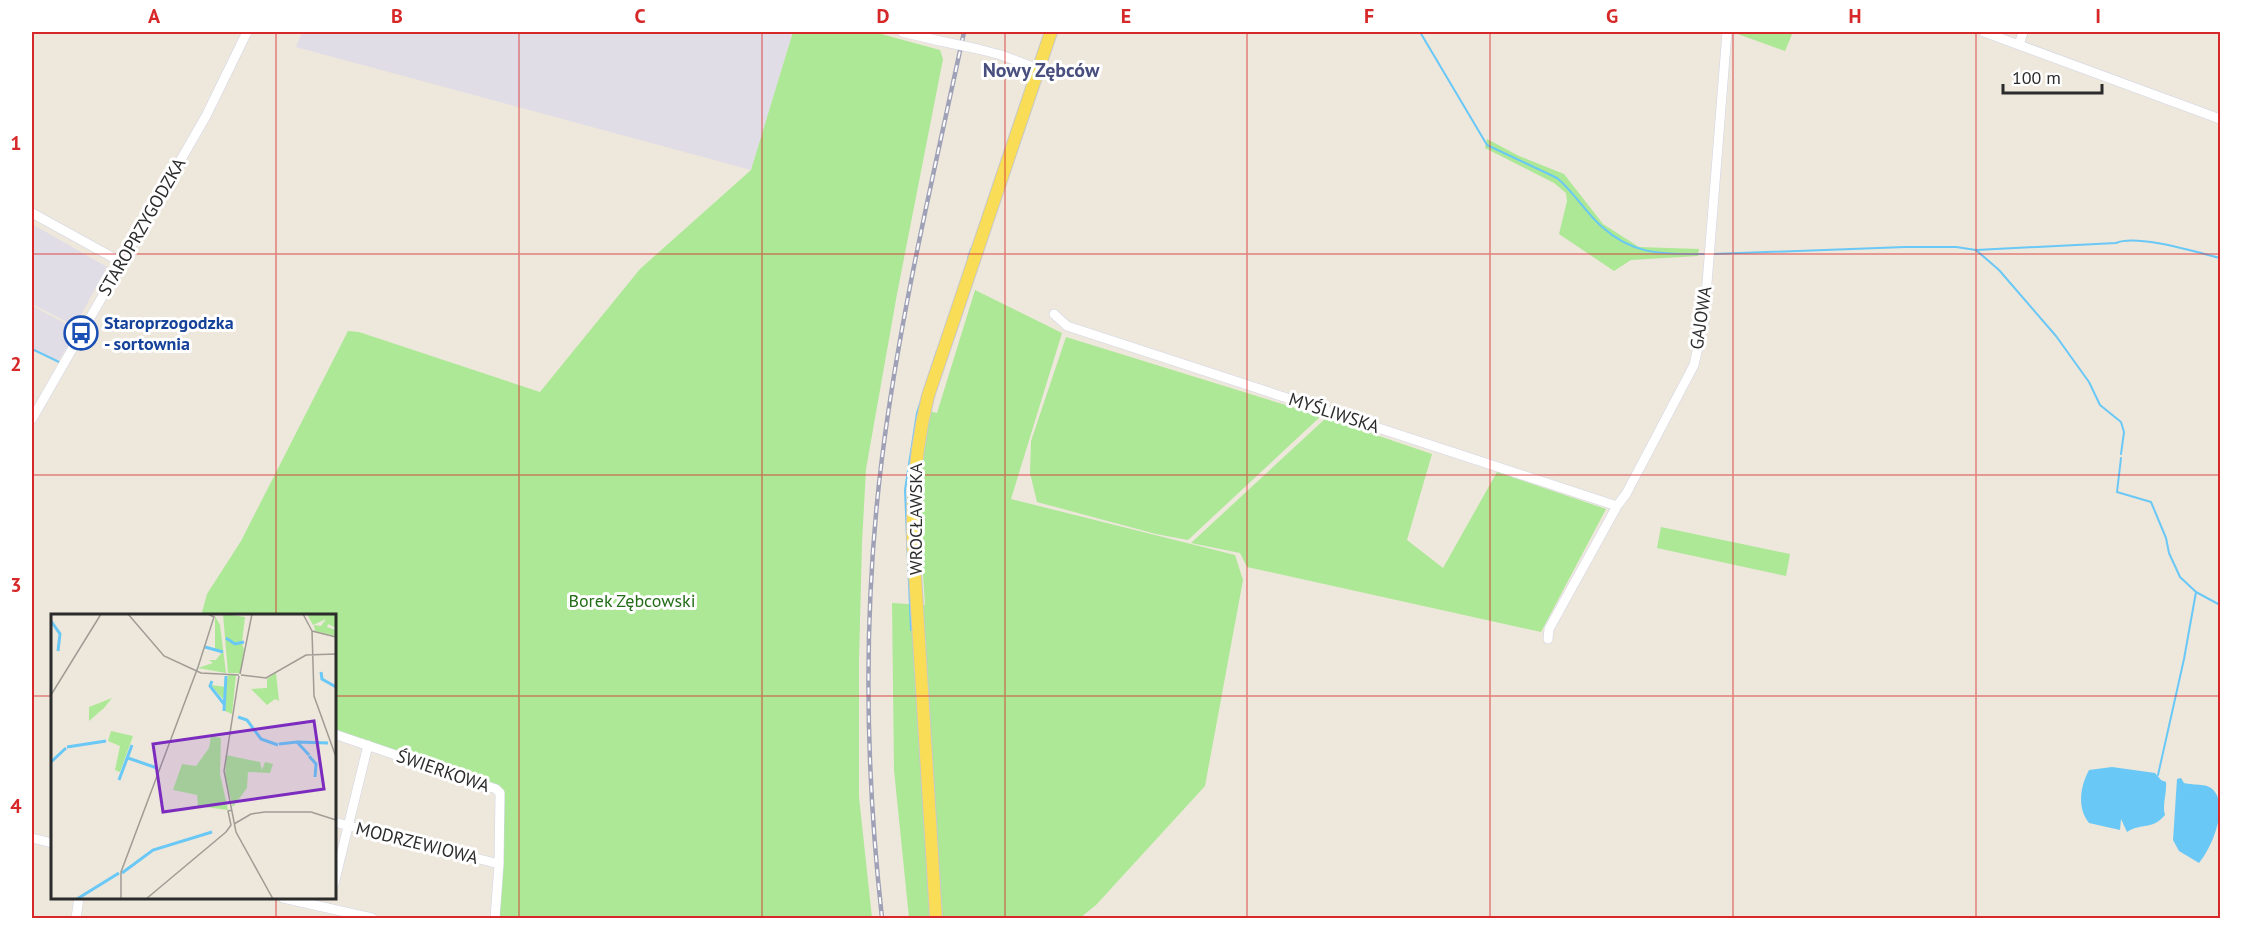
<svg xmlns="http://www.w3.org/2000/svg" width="2252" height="950" font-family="'PT Sans',sans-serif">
<rect width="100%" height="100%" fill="#eee7dc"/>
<path fill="#e0dde6" d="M302 32H793L751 170 296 47Z
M32 224 107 267 75 326 32 304Z
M32 306 78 330 58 361 32 348Z"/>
<path fill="#ace896" d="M793 32H874L940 50 943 59 897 294 866 469 862 543 859 660V797L872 918H499L504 790 335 732 334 616H201L207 594 241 541 348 331 359 332 540 392 640 269 751 170Z
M1732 32H1793L1785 51Z
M1487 139 1519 156 1564 174 1603 224 1639 247 1699 249 1698 256 1631 260 1614 271 1559 234 1567 201 1566 193 1554 183 1485 148Z
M975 290 1062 333 1011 499 1235 555 1243 580 1205 786 1096 905 1080 918H909L894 770 892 603 925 605C921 542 915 472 929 411L937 413Z
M1066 337 1321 416 1188 540 1156 534 1037 502 1030 473 1031 441Z
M1326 418 1432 454 1407 540 1443 568 1497 472 1606 509 1541 632 1247 567 1240 553 1191 543Z
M1661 527 1790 554 1786 576 1657 548Z"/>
<path fill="#69c8f6" d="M2112 767 2155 773 2161 780 2166 782C2167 793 2162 805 2165 815 2151 831 2143 822 2127 832L2121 819 2120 830 2089 823C2077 808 2080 787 2089 770Z
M2181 778 2184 783C2195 786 2208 782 2215 792 2228 810 2211 849 2199 863L2179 851 2173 840 2177 779Z"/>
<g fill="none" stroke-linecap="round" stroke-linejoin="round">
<path stroke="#69c8f6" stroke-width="2" d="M1420 32 1487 145 1557 178C1574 192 1585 212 1601 226 1634 256 1663 254 1705 254
M1976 250 2116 243C2137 234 2196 252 2220 258
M1713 254 1905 247H1956L1976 250 1999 270 2056 336 2089 382 2100 405 2121 422 2124 432 2121 454
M968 258 971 249
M32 349 59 362
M2121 458 2117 492 2151 502 2166 538 2169 553 2180 577 2196 592 2184 659 2158 775
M2196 592 2220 605
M911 630 905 490 917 413 937 351"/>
<defs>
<path id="minor" d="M902 32 940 41
M1984 32 2220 119
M2019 45 2023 32
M978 49 1001 55 1038 69
M32 213 121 262
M1054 314 1067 326 1617 506
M32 419 206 116 247 32
M1548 639 1549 629 1617 506 1626 494 1694 365 1704 321 1727 32
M334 734 496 789 500 793 499 864 495 918
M334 822 499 864
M32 838 52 843
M334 884 368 745
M283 898 372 918
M76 918 79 898"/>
<path id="major" d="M936 918 913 542C912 492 916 445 928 396L1051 32"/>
</defs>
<use href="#minor" stroke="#d1d4e5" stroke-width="10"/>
<use href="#major" stroke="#c8c8c8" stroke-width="14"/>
<use href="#minor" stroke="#fff" stroke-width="9"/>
<use href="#major" stroke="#f9dd56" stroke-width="12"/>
<defs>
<path id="rail" d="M882 918C865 766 863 610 882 458 900 314 934 173 964 32"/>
</defs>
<use href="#rail" stroke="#9fa1b7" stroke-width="4.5"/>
<use href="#rail" stroke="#fff" stroke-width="2" stroke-dasharray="7" stroke-linecap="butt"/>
<defs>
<path id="minor-bridge" d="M940 41 978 49"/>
</defs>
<use href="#minor-bridge" stroke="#d1d4e5" stroke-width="10" stroke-linecap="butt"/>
<use href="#minor-bridge" stroke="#fff" stroke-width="9"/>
</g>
<path fill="none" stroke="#d62828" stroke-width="1.5" stroke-opacity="0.55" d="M276 32V616M519 32V918M762 32V918M1005 32V918M1247 32V918M1490 32V918M1733 32V918M1976 32V918M32 254H2220M32 475H2220M32 696H52M334 696H2220M276 898V918"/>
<defs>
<symbol id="bus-ring" viewBox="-11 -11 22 22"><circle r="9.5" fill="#fff" stroke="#1a4fb4" stroke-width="1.5"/><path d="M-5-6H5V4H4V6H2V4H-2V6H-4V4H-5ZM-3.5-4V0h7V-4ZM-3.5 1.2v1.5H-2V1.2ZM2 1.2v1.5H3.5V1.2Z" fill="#1a4fb4"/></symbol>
</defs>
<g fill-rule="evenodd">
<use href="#bus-ring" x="62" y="314" width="38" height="38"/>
</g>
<g text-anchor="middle" stroke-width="6" stroke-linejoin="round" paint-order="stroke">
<g font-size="18" fill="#2b2b2b" stroke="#fff">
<text transform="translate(142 227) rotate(-60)" y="6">STAROPRZYGODZKA</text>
<text transform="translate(1701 318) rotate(-82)" y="6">GAJOWA</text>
<text transform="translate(1334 413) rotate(18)" y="6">MYŚLIWSKA</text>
<text transform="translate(916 519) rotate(-90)" y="6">WROCŁAWSKA</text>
<text transform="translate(443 771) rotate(19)" y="6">ŚWIERKOWA</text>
<text transform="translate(417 843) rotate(14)" y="6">MODRZEWIOWA</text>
</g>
<g font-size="18" font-weight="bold" fill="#164399" stroke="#fff" text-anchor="start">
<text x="104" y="329">Staroprzogodzka<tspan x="104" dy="21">- sortownia</tspan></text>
</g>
<g font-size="18" fill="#226d16" stroke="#fff">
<text x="632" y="607">Borek Zębcowski</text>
</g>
<g font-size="20" font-weight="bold" fill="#484f7f" stroke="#fff">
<text x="1041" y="77">Nowy Zębców</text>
</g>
</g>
<g transform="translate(51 614)">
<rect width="285" height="285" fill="#eee7dc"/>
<path d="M172 0 194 3 191 28 186 30 191 29 193 36 189 59H177ZM256 0H285V14L277 10 276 13 285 16V22L264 17 263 11 270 12 275 5 262 11ZM164 2 169 11 175 59 147 54 162 49 158 46H165L172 37 164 35ZM225 59 228 87 224 85 216 91 200 75 216 74V65ZM177 61H185L181 100 174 97 175 81 172 85 160 71 175 73ZM61 84 53 94 38 107V93ZM60 117 82 122 69 158 64 156 69 132 57 127ZM160 122 170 124 169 160 177 196 147 192 146 181 122 176 131 150 145 152 158 134ZM175 141 209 148 211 156 214 148 222 150 219 159 197 158 196 174 182 193 174 164Z" fill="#ace896"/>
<path fill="none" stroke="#69c8f6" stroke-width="3" d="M0 7 9 20 7 37M175 24 184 30 193 28M154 33 172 38M270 58 271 65 285 73M161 67 159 72 173 90M173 97 175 62M187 103 196 106 210 125 227 131M246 128 277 129M228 130 246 128 258 141M16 133 55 127M258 142 265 150 264 163M77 144 106 154M0 148 15 134M68 166 81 131M71 259 102 236 161 218M26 285 68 259"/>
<path fill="none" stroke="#a09c95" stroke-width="1.5" d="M77 0 113 42 150 59 188 61M252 0 261 17M261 17 263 82 285 143M261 17 285 23M189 60 201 0M190 61 215 64 255 41 285 40M188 62 173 157 185 218 222 285M0 81 50 0M183 210 200 200 214 198H260L285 206M70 285V258L147 53 163 3 157 0M95 285 175 218 180 211 177 197 181 196"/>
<path fill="#7b2cbf" fill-opacity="0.15" stroke="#7b2cbf" stroke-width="3" d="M263 107 273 175 112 198 102 130Z"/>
<rect width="285" height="285" fill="none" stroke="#2b2b2b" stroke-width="3"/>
</g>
<rect width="2252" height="950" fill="none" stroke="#ffffff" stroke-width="66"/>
<path d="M2003 84v9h99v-9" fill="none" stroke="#2b2b2b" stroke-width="3"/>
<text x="2012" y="84" font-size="18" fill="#2b2b2b" stroke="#ffffff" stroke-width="4.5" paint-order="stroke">100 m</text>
<rect x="33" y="33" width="2186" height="884" fill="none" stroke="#d62828" stroke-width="2"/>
<g font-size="20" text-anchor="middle" font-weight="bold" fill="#d62828">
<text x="154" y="23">A</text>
<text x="397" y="23">B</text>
<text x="640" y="23">C</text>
<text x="883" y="23">D</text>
<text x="1126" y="23">E</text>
<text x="1369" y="23">F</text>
<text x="1612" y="23">G</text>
<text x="1855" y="23">H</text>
<text x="2098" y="23">I</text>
<text x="16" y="150">1</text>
<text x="16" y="371">2</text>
<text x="16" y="592">3</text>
<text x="16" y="813">4</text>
</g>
</svg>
